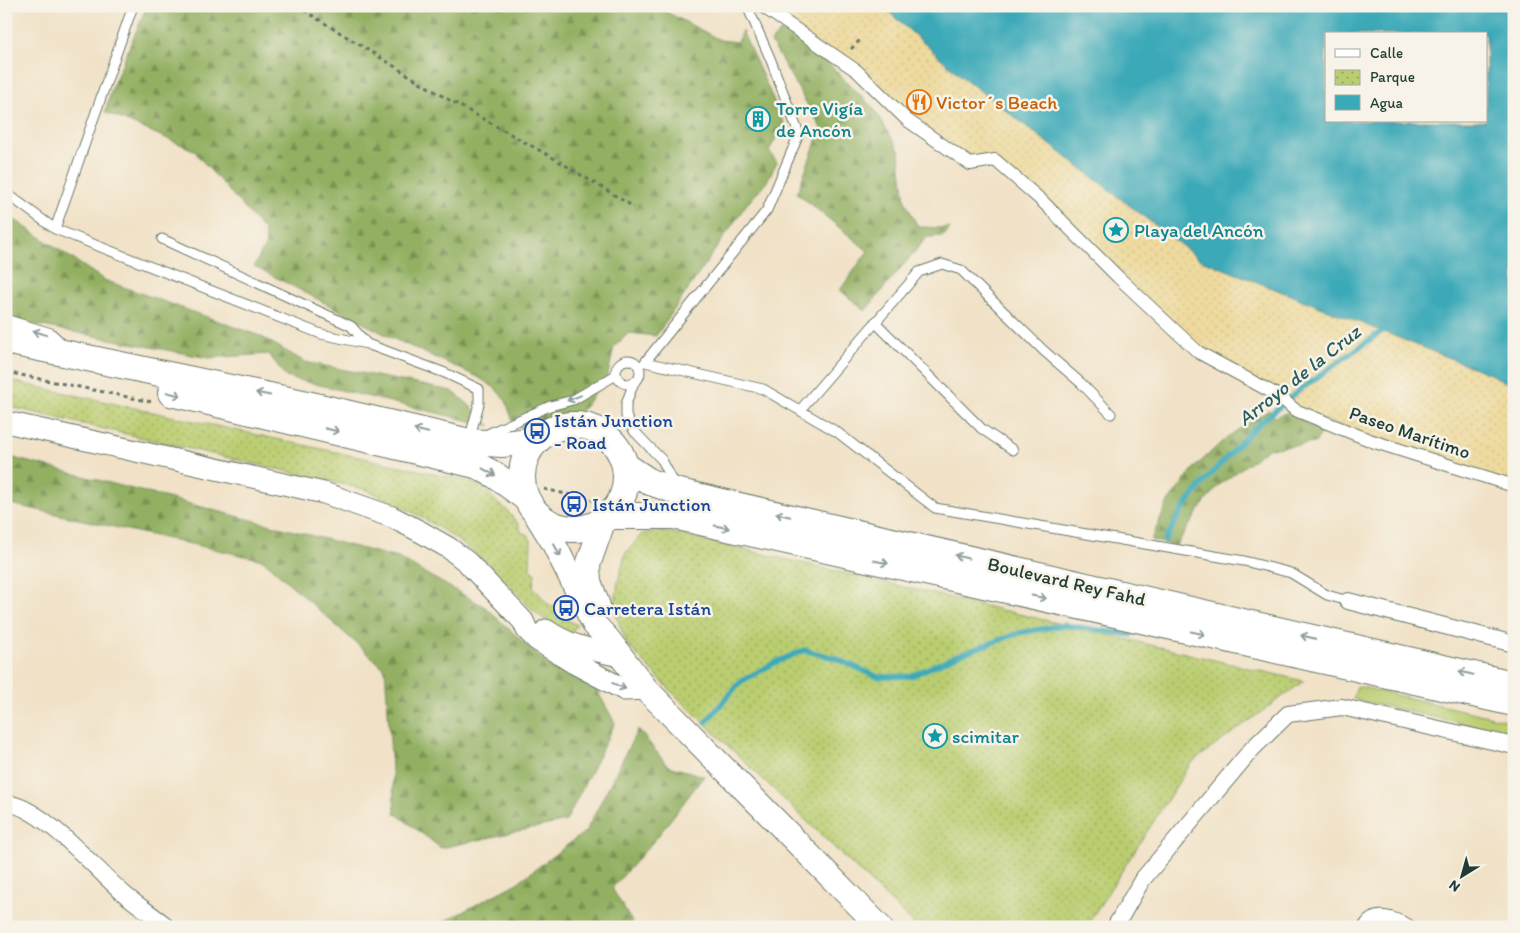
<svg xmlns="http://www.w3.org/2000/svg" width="1520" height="933" font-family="Itim,sans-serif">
<defs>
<pattern id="forest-firs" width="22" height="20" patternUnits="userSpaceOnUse" patternTransform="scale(1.25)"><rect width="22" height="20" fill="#93b062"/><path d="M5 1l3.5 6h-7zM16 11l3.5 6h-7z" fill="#779052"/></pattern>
<pattern id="sand-dots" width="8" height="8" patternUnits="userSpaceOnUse" patternTransform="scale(1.25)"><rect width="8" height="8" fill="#eeda9e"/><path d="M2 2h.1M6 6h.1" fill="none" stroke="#ccbc89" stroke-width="1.8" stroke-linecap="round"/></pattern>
<pattern id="park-dots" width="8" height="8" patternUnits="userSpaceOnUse" patternTransform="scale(1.25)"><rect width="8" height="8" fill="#bacd70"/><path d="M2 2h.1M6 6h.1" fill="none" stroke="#97a85d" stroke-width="1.8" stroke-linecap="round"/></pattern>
</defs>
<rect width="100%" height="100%" fill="#f7f3e8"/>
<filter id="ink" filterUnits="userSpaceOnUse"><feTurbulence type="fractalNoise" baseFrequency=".02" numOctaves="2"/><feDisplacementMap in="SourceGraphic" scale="10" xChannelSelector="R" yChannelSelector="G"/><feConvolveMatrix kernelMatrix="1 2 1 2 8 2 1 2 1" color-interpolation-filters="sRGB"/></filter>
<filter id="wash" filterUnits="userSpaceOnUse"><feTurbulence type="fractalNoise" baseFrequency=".0096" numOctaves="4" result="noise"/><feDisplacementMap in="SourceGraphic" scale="20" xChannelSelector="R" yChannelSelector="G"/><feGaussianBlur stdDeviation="1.12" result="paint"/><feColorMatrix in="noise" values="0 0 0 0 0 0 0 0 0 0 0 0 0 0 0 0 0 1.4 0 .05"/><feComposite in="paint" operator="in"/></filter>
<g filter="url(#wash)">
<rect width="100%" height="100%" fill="#f1e2c7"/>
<path fill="#bacd70" stroke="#6c8552" d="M1357 686 1514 722V735L1353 699Z"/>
<path fill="url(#forest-firs)" stroke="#59764b" d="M147 6H655L720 40 737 42 742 31 784 123 769 151 777 162 766 183 746 205 656 336 629 333 614 347 608 375 584 408 559 434 514 425 506 401 495 388 478 377 392 338 254 266 266 244 264 230 197 155 196 151 105 112 113 85Z
M781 31 789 33 820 55 874 109 899 150 905 201 918 227 950 228 944 236 927 237 865 311 840 290 868 251 797 193 821 128 771 42Z
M6 214 104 280 260 336 305 362 452 391 467 403 491 426 286 377 269 354 208 358 6 319Z
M1269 410 1275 417 1289 412 1322 432 1315 443 1267 449 1218 486 1202 506 1176 546 1151 540 1168 502 1194 468 1227 437Z
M6 456 398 558 485 607 547 664 594 685 615 723 566 821 441 848 395 813 385 669 263 560 6 503Z
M638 729 668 766 704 776 658 836 612 888 632 922 629 927H434L517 883 586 831Z"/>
<path fill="url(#sand-dots)" stroke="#868c69" d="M762 6H882L961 76 1199 259 1490 374 1514 386V486L1295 410 1198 352 995 160 970 164 857 71Z"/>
<path fill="url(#park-dots)" stroke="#6c8552" d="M6 380 473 482 484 488 499 505 505 508 519 525 521 532 528 535 531 540 530 568 535 573 533 587 550 606H555L562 617 577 625 570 634C536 622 513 586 487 563 449 531 412 510 367 490L6 406Z
M660 531 687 536 1304 681 1191 763 1086 927H917L670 690 627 644 614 610 618 582 625 554 642 534Z"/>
<path fill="#3aa9b8" stroke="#2c7376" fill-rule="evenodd" d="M882 6H1514V386L1490 374 1199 259 961 76ZM1326 34H1486V121H1326Z"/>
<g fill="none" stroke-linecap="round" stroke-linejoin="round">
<path stroke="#3aa9b8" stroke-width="5.5" d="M1165 540 1182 510 1204 482 1251 431 1298 391 1382 331
M706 722 740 682 774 663 804 650 835 658 878 677 911 676 958 655 1019 633 1064 625 1131 635"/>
</g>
</g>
<g filter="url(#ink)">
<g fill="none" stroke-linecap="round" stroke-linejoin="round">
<defs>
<path id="service" d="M747 6 770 58 799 134 767 210 645 362 763 389 837 432 935 508 1244 561 1291 573 1327 595 1348 601
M6 193 55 229 321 334 367 344 445 373 479 389V404L469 440
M55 229 133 6
M162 239 351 326 367 344
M875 322 982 429 1013 450
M616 372a12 12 0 1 1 24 0a12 12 0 1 1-24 0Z
M634 382 626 404V416L634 431 662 460 675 485
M800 410 919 272 942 264 961 270 1044 351 1081 383 1111 414
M485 435 550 406 573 400 616 375"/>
<path id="pedestrian" d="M762 6 857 71 907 120 970 164 995 160 1042 201 1118 277 1198 352 1279 396 1295 410 1372 441 1514 486"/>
<path id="minor" d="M6 323 49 336 66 352
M1348 601 1514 644
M6 803C43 807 94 868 123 893 136 904 150 913 163 923L165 927
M1115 927 1142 880 1252 749 1288 714 1342 707 1514 746
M1367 927C1376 912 1395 921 1407 927"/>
<path id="tertiary" d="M6 422 324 493 392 517 421 532 449 548 467 562 523 621 527 630 537 640 574 663 625 690 646 689
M546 630C573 648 590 649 620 656"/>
<path id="secondary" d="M532 508 553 542 594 624 608 639 646 689 880 927
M598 606 589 581 588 565 603 522"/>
<path id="primary" d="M6 341 298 402 469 442 502 444 538 440
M171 393 476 465 495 475 526 498
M522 477a52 52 0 1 1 104 0a52 52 0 1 1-104 0Z
M626 466 650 482 679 492 1508 683
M610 516H674L1514 703"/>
</defs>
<use href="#service" stroke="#687767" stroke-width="11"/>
<use href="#pedestrian" stroke="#687767" stroke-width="14"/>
<use href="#minor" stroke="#687767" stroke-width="18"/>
<use href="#tertiary" stroke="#687767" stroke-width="23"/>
<use href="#secondary" stroke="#687767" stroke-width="26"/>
<use href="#primary" stroke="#687767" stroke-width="28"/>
<path stroke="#687767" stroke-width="3" stroke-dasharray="4 4" stroke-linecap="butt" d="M297 6 444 97 555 159 634 207
M851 49 861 39
M6 372 152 402
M544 489 597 501"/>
<use href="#service" stroke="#fff" stroke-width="9"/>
<use href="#pedestrian" stroke="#fff" stroke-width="12"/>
<use href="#minor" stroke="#fff" stroke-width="16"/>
<use href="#tertiary" stroke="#fff" stroke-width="21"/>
<use href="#secondary" stroke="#fff" stroke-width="24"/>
<use href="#primary" stroke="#fff" stroke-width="26"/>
</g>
<defs><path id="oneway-shaft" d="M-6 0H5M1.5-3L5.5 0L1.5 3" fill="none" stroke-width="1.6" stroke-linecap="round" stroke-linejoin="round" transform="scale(1.25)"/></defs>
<g stroke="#8f9e9a">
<use href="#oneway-shaft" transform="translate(40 333) rotate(-162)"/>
<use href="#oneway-shaft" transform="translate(174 394) rotate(13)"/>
<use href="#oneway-shaft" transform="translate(263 394) rotate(-168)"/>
<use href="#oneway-shaft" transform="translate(574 398) rotate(159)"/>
<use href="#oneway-shaft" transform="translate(332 430) rotate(13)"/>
<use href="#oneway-shaft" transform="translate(421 431) rotate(-167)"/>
<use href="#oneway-shaft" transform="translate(489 472) rotate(29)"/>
<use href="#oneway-shaft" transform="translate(783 515) rotate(-167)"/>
<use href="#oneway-shaft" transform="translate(722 527) rotate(12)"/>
<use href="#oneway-shaft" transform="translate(557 550) rotate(63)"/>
<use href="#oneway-shaft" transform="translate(962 557) rotate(-167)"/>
<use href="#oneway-shaft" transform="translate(881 562) rotate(12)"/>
<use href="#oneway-shaft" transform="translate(1039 597) rotate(12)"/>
<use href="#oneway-shaft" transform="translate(1198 633) rotate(12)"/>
<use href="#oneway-shaft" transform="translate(1308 637) rotate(-167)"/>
<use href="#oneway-shaft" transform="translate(1466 673) rotate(-167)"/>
<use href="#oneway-shaft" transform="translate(619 686) rotate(24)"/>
</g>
</g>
<defs>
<symbol id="restaurant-ring" viewBox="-11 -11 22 22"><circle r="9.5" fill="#f7f3e8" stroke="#e8710a" stroke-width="1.5"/><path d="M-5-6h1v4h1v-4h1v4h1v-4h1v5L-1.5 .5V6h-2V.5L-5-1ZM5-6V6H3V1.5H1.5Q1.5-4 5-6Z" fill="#e8710a"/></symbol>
<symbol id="building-ring" viewBox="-11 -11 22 22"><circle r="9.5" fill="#f7f3e8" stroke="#0f9aa8" stroke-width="1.5"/><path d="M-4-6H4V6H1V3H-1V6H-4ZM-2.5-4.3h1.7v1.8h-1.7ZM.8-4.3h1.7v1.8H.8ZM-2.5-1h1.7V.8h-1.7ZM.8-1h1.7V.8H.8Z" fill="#0f9aa8"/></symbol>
<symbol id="sight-ring" viewBox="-11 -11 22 22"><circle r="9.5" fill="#f7f3e8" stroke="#0f9aa8" stroke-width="1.5"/><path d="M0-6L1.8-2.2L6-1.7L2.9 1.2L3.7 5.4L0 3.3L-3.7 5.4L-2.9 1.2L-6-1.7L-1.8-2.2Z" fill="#0f9aa8"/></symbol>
<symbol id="bus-ring" viewBox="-11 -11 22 22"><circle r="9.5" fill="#f7f3e8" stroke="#1a4fb4" stroke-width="1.5"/><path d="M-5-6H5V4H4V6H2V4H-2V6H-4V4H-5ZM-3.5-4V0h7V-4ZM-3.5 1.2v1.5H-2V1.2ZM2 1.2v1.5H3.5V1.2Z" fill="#1a4fb4"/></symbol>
</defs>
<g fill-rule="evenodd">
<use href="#restaurant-ring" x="905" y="88" width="28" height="28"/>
<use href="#building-ring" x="744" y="105" width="28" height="28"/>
<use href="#sight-ring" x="1102" y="216" width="28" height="28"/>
<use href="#bus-ring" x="523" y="417" width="28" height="28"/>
<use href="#bus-ring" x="560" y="490" width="28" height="28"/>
<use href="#bus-ring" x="552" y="594" width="28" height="28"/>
<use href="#sight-ring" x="921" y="722" width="28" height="28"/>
</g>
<g text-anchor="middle" stroke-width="5" stroke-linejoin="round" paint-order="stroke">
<g font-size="19" fill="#c56008" stroke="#f7f3e8" text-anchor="start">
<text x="936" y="109">Victor´s Beach</text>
</g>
<g font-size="19" fill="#0d838f" stroke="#f7f3e8" text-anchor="start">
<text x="776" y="115">Torre Vigía<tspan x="776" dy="22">de Ancón</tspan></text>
<text x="1134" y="237">Playa del Ancón</text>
<text x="952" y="743">scimitar</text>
</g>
<g font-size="19" fill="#164399" stroke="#f7f3e8" text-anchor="start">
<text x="554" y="427">Istán Junction<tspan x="554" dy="22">- Road</tspan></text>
<text x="592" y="511">Istán Junction</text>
<text x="584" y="615">Carretera Istán</text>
</g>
<g font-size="19" fill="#1f3d34" stroke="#f7f3e8">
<text transform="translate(1410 432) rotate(19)" y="7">Paseo Marítimo</text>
<text transform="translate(1067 581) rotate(13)" y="7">Boulevard Rey Fahd</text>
</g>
<g font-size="20" font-style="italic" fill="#275d5c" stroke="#f7f3e8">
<text transform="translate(1299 375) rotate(-38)" y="7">Arroyo de la Cruz</text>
</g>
</g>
<rect width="1520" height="933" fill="none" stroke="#f7f3e8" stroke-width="25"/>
<rect x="1325" y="32" width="162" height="90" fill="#f7f3e8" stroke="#a1aaa0"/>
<rect x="1335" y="49" width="25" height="8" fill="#ffffff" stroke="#a1aaa0"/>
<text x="1370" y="58" font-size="15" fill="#1f3d34">Calle</text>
<rect x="1335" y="70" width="25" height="15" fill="url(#park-dots)" stroke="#a1aaa0"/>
<text x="1370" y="82" font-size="15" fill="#1f3d34">Parque</text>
<rect x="1335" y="95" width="25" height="15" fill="#3aa9b8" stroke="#a1aaa0"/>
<text x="1370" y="108" font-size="15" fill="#1f3d34">Agua</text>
<g transform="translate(1462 876) rotate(217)" stroke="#f7f3e8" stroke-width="4" paint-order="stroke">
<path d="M0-4L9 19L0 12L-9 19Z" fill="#1f3d34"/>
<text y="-8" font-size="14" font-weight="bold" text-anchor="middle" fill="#1f3d34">N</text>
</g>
</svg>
